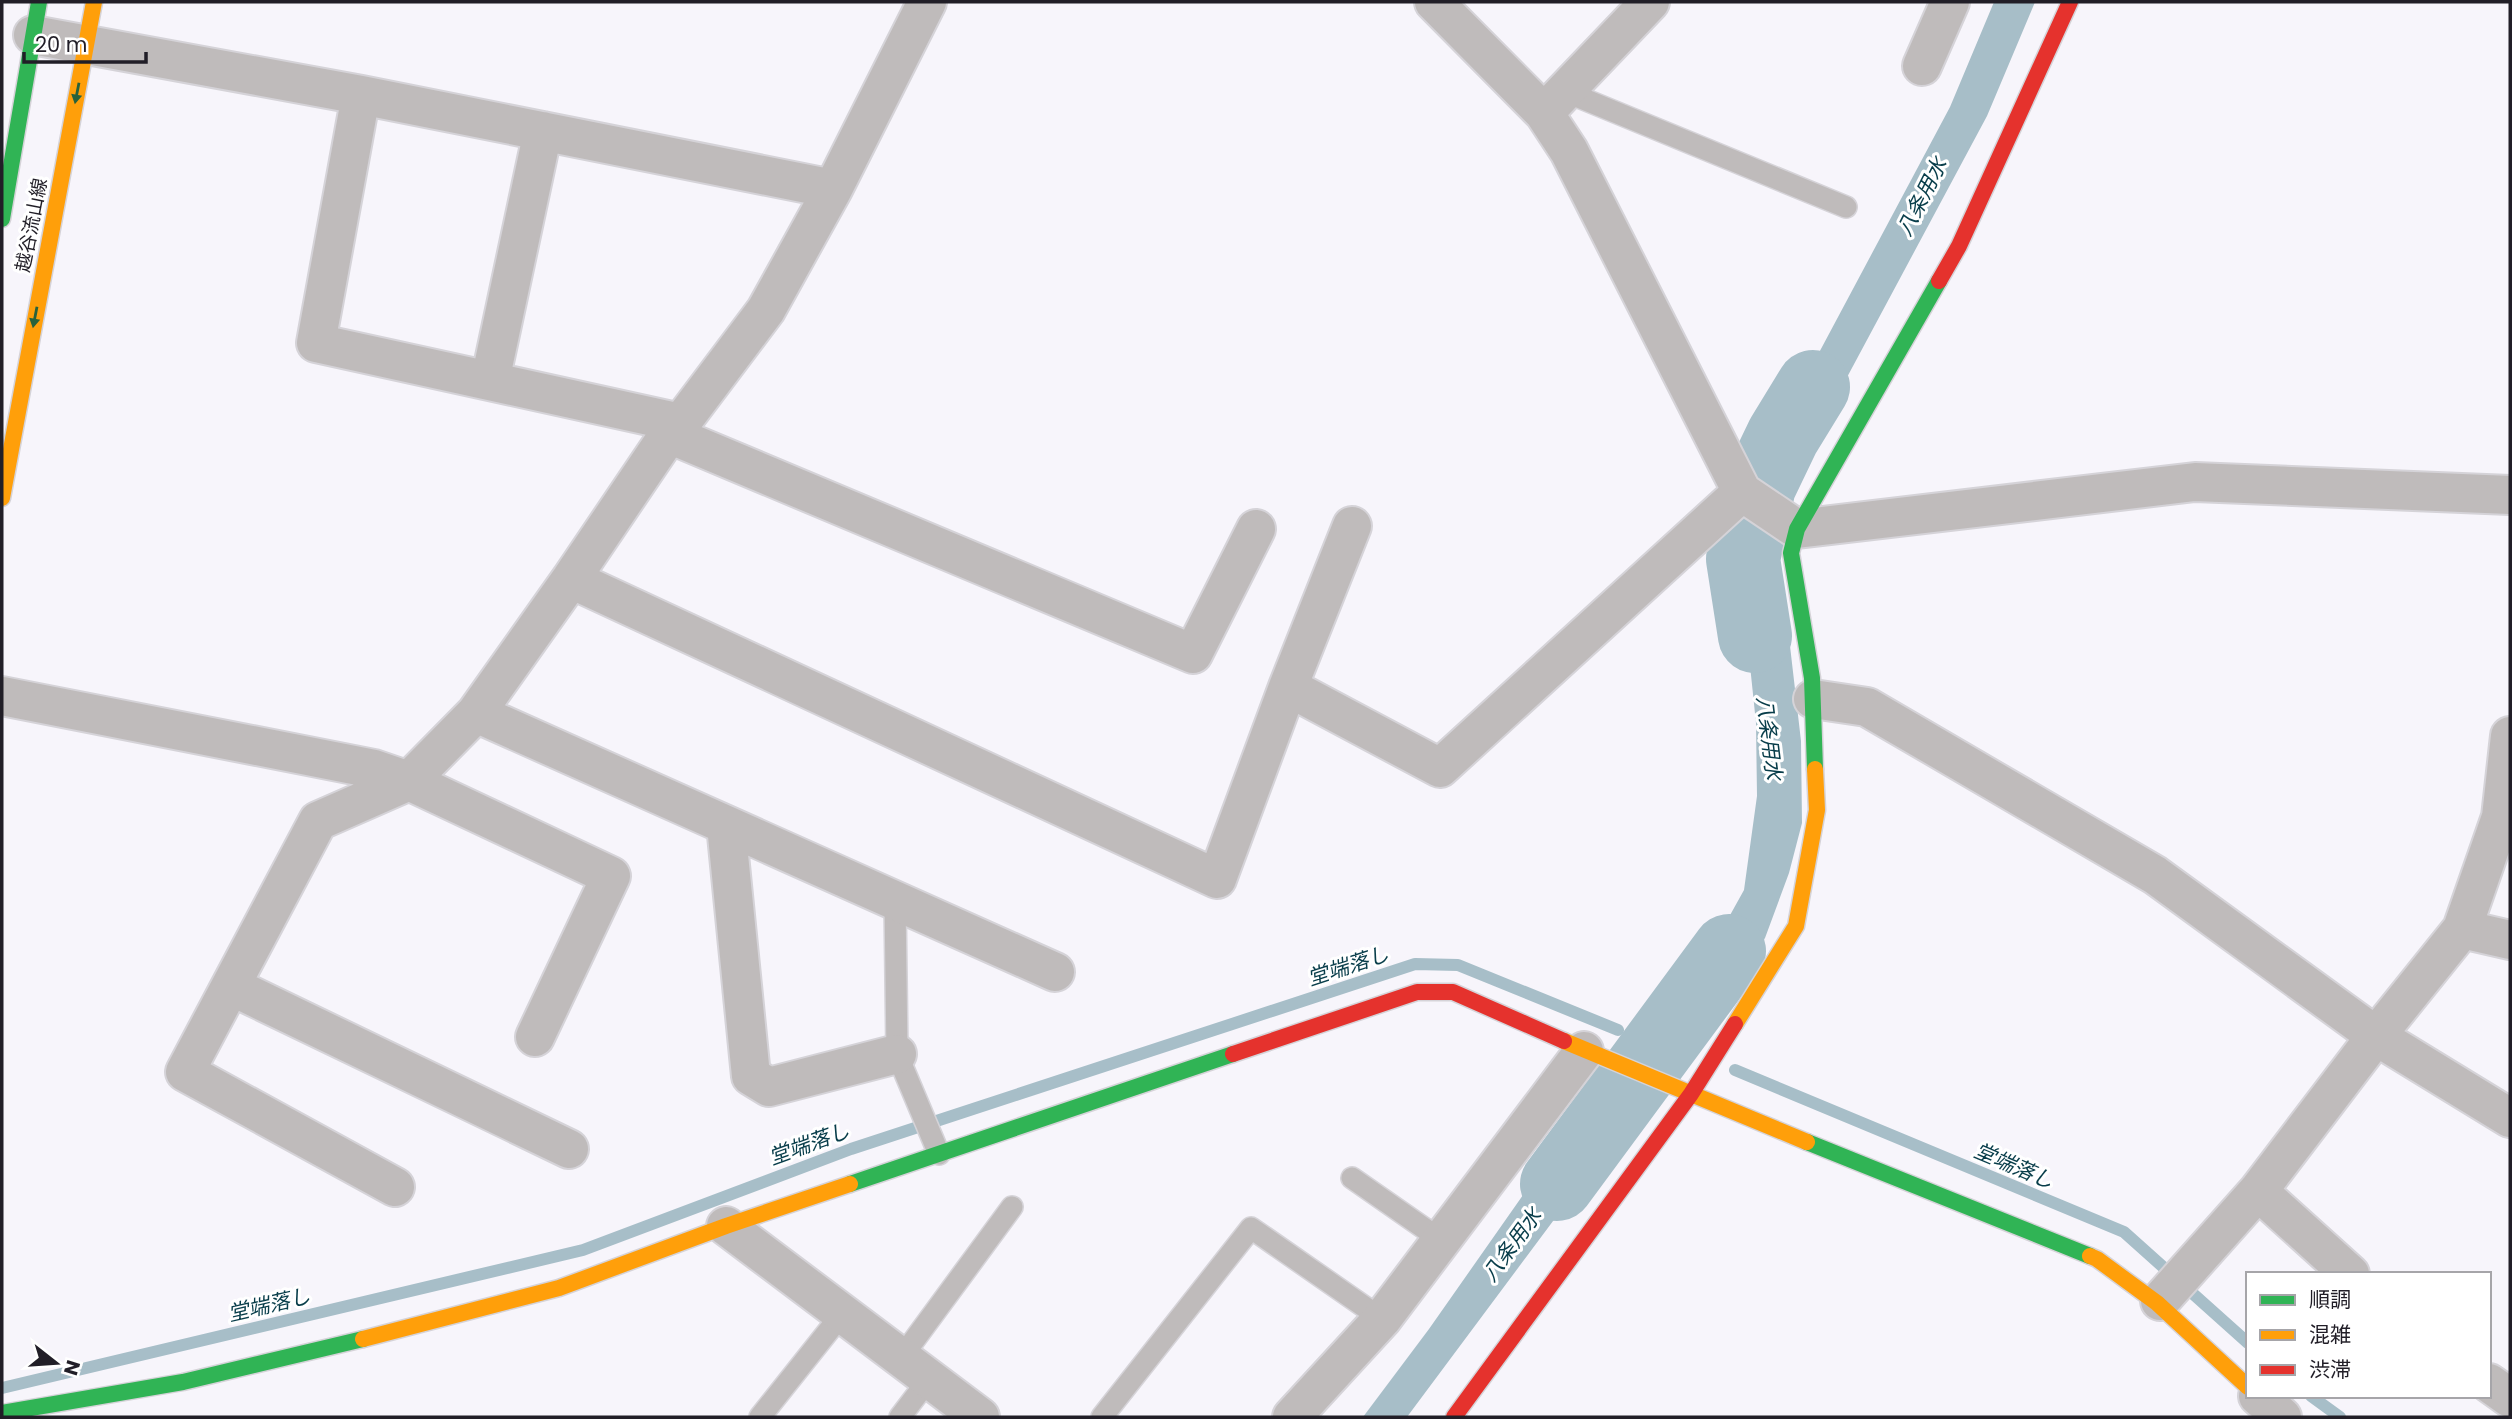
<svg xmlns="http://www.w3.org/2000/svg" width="2512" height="1419" font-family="Poppins,'Noto Sans JP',sans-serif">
<rect width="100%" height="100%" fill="#f7f5fb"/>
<path fill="#a7bec8" d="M1994 2H2035L1987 116 1830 409 1778 485 1757 469 1950 107Z
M1736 531 1767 547 1765 598 1787 620 1801 741 1802 823 1789 873 1765 938 1699 1042 1650 1026 1709 953 1744 890 1757 796 1756 723Z
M1596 1091 1635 1111 1407 1417H1363L1429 1329Z"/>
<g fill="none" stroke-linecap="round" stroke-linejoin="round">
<path stroke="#a7bec8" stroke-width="12" d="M1735 1070 2124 1232 2248 1343
M2 1388 583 1250 851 1149 1415 964 1458 965 1618 1030
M2311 1396 2340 1417"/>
<path stroke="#a7bec8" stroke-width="74" d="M1755 636 1743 559 1759 486 1783 436 1813 387
M1557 1184 1729 951"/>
<defs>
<path id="lane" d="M1564 91 1846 207
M895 901 897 1054 939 1154
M1352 1178 1441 1240
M901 1358 1012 1207
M760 1417 842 1314
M900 1417 929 1379
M1102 1417 1251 1228 1382 1319"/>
<path id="street" d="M1434 2 1544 113 1569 151 1742 492 1794 527
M33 35 361 95 833 189
M1922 66 1950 2
M361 95 316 343 681 423
M1544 113 1650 2
M490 381 543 131
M669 434 1193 654 1256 529
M1797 529 2195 482 2510 495
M571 579 1217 879 1288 687 1352 526
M1288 687 1440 768 1742 492
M2 696 374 769 409 781 476 713 571 579 669 434 681 423 766 310 833 189 927 2
M1813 699 1867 707 2155 875 2376 1036 2510 1118
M476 713 1055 972
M726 825 751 1076 769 1087 897 1054
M2462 929 2510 940
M231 986 569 1149
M395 1187 185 1072 318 821 409 781 611 876 535 1037
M2258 1191 2350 1274
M726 1226 980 1417
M2160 1301 2258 1191 2376 1036 2462 929 2501 817 2510 736
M2489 1383 2510 1398
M2258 1396 2282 1417
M1292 1417 1382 1319 1584 1051"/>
<path id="fast" d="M2 219 39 2
M1815 769 1812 678 1791 553 1797 529 1939 281
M1807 1142 2090 1256
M850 1184 1233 1054
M2 1413 183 1382 363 1339"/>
<path id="slow" d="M2 498 94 2
M1735 1024 1796 926 1817 810 1815 769
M1564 1041 1807 1142
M2090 1256 2097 1259 2157 1303 2248 1387
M363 1339 559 1288 726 1226 850 1184"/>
<path id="jam" d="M1939 281 1959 246 2070 2
M1233 1054 1417 992H1453L1564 1041
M1454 1417 1691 1094 1735 1024"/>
</defs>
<use href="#lane" stroke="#d5d3d8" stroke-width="24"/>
<use href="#street" stroke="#d5d3d8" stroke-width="42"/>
<use href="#fast" stroke="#d5d3d8" stroke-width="19"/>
<use href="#slow" stroke="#d5d3d8" stroke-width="19"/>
<use href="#jam" stroke="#d5d3d8" stroke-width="19"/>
<use href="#lane" stroke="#bfbbbb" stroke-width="21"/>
<use href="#street" stroke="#bfbbbb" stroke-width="38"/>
<use href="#fast" stroke="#30b455" stroke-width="16"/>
<use href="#slow" stroke="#ff9f0a" stroke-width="16"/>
<use href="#jam" stroke="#e5322d" stroke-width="16"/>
</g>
<defs><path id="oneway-solid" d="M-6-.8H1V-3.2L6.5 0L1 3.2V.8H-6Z" transform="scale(1.75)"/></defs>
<g fill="#28623c">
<use href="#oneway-solid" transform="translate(77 93) rotate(101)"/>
<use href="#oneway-solid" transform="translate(35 317) rotate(101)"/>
</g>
<g text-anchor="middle" stroke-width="6" stroke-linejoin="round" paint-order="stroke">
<g font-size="19" fill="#211e27" stroke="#fff">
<text transform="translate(31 225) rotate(-79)" y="7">越谷流山線</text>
</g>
<g font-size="21" font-style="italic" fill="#083d4a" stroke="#fff">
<text transform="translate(1922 197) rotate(-63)" y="7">八条用水</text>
<text transform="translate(1769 738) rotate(83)" y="7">八条用水</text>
<text transform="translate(1348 966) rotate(-18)" y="7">堂端落し</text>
<text transform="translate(809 1144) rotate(-20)" y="7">堂端落し</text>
<text transform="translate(2014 1166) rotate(23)" y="7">堂端落し</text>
<text transform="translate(1512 1245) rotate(-54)" y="7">八条用水</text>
<text transform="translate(269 1305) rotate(-13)" y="7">堂端落し</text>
</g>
</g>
<rect width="2512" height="1419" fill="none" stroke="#211e27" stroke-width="7"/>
<rect x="2246" y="1272" width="245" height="126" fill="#ffffff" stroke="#a6a5a9" stroke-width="2"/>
<rect x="2260" y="1295" width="35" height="10" fill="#30b455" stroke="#a6a5a9" stroke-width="2"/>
<text x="2309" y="1307" font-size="21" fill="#211e27">順調</text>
<rect x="2260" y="1330" width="35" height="10" fill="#ff9f0a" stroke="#a6a5a9" stroke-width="2"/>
<text x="2309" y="1342" font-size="21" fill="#211e27">混雑</text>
<rect x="2260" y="1365" width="35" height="10" fill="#e5322d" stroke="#a6a5a9" stroke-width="2"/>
<text x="2309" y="1377" font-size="21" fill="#211e27">渋滞</text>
<g transform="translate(56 1363) rotate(107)" stroke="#ffffff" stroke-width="5" paint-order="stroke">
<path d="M0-5L12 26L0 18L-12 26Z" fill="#211e27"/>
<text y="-10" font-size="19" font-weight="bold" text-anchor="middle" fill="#211e27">N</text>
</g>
<path d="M24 52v10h122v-10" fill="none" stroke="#211e27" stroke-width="3.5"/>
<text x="35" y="52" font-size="21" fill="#211e27" stroke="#ffffff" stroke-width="5" paint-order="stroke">20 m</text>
</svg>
